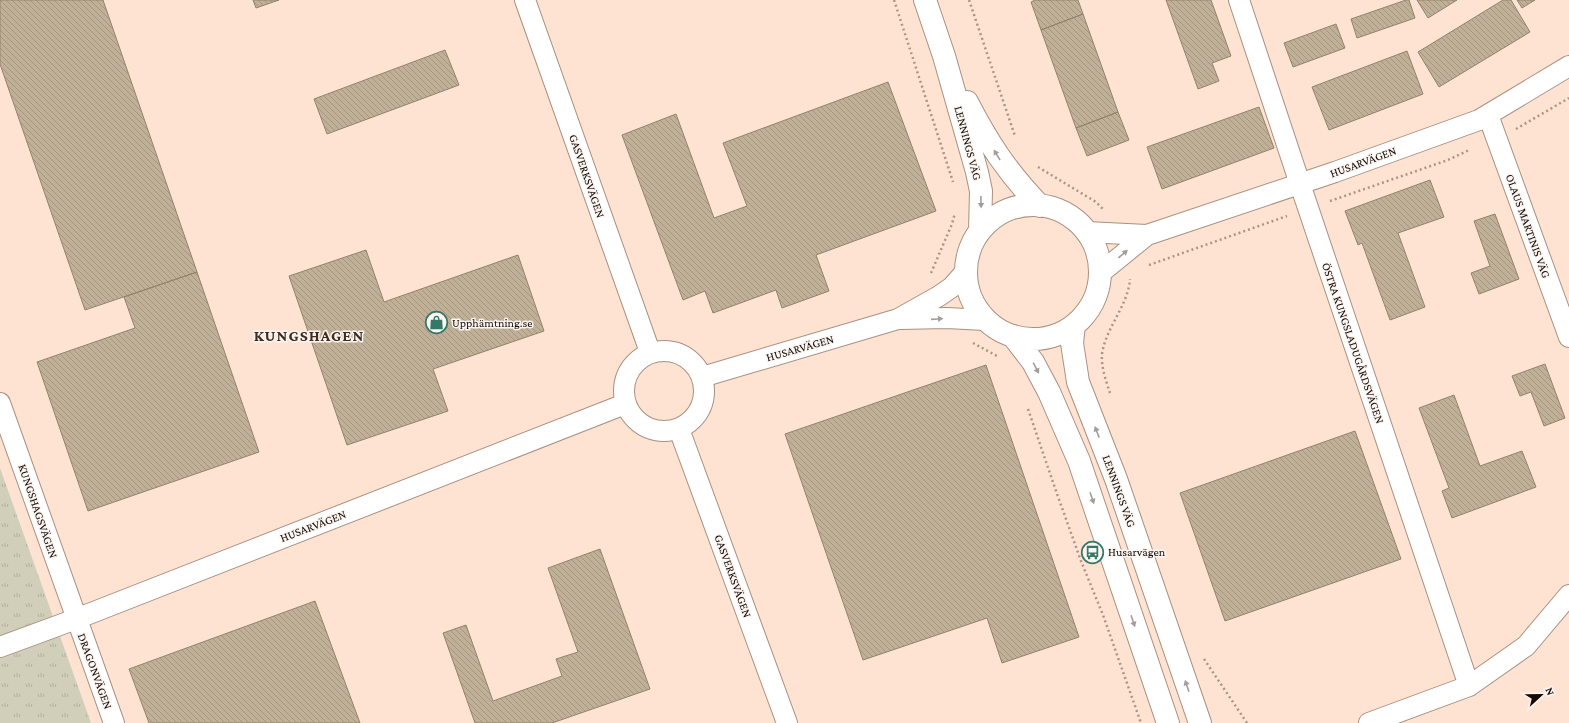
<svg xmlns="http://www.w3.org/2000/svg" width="1569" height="723" font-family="'Crimson Pro',serif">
<defs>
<pattern id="park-tufts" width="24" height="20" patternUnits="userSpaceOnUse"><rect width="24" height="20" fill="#d1cfba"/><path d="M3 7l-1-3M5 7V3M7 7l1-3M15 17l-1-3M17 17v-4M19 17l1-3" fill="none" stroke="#b3b09e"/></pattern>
<pattern id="building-back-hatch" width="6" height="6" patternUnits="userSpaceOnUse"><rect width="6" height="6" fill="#c0b097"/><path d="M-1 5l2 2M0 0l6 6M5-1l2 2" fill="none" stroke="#a49681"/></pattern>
</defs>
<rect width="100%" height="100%" fill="#ffe3d2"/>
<path fill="url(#park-tufts)" d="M0 468 91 723H0Z"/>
<path fill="url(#building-back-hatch)" stroke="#92836b" d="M0 0H103L197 272 85 310 0 64Z
M253 0H279L256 8Z
M1035 0H1078L1083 14 1041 30 1031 2Z
M1166 0H1211L1231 56 1212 63 1219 81 1198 89Z
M1406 0H1409L1415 18 1357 38 1351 19Z
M1417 0H1457L1428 18Z
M1503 0H1511L1530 32 1439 87 1418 52Z
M1517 0H1535L1522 8Z
M1083 14 1118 112 1076 128 1041 30Z
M1336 24 1345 48 1293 67 1284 43Z
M445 50 459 85 327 134 314 99Z
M1407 51 1423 94 1329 130 1312 87Z
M888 82 936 211 816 255 829 291 782 308 776 290 713 313 705 291 683 300 622 135 676 114 714 218 747 206 723 143Z
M1259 107 1274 148 1162 189 1147 147Z
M1118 112 1129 140 1087 156 1076 128Z
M1430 180 1444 217 1398 233 1425 307 1390 320 1362 243 1358 245 1345 211Z
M1495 214 1519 279 1479 294 1471 273 1490 266 1474 221Z
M366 250 384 302 518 255 544 331 433 369 448 411 347 445 289 276Z
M197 272 259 452 88 511 37 362 135 328 124 297Z
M1545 364 1565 418 1544 426 1531 392 1520 396 1512 376Z
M986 365 1079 637 1002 663 987 618 863 660 785 434Z
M1454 395 1480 466 1522 451 1536 487 1452 518 1442 491 1449 488 1419 408Z
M1355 431 1401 559 1225 621 1180 493Z
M600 549 650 689 552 723H475L443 633 466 625 493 701 562 676 556 659 578 652 548 568Z
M315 601 360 723H149L129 669Z"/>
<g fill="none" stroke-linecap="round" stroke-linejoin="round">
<defs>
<path id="minor" d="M525 0 650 352
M1239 0 1300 184 1469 686
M1488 115 1569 337
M1086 232 1147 235
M1099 274 1147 235 1335 172 1479 120 1569 66
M900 319 947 318 985 320
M624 391a40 40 0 1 1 80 0a40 40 0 1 1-80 0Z
M702 377 898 319 939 296 952 287 966 271
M0 403 114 723
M679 429 787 723
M0 647 76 619 625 404
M1369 723 1469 686 1526 646 1569 595"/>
<path id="secondary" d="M925 0 944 56 977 172 981 191 980 231
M967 102C988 143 1008 173 1040 206
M966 272a67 67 0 1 1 134 0a67 67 0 1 1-134 0Z
M1074 325 1072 343 1078 382 1116 479 1200 723
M1013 336 1033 362 1049 392 1079 461 1168 723"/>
</defs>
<use href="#minor" stroke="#a99080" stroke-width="22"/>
<use href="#secondary" stroke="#a99080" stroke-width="24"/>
<path stroke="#aa9589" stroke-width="2.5" stroke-dasharray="2 3" stroke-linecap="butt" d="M894 0 953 182
M969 0 1015 136
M1516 129 1569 98
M1038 167 1096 202 1104 210
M1330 201 1448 160 1469 150
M1149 265 1287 216
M931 273 952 224 955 213
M973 343 997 356
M1110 393C1106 381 1101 367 1102 354 1106 327 1128 306 1130 279
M1028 409 1056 491 1081 561 1103 615 1141 723
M1204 659 1247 723"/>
<use href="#minor" stroke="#fff" stroke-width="20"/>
<use href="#secondary" stroke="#fff" stroke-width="22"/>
</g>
<defs><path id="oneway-solid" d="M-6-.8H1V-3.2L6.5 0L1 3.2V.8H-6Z"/></defs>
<g fill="#a19d9b">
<use href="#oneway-solid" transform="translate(997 155) rotate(-121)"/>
<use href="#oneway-solid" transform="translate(981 202) rotate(89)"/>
<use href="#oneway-solid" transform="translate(1123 254) rotate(-40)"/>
<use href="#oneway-solid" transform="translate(937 319) rotate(-4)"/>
<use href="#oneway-solid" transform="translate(1036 368) rotate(62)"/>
<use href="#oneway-solid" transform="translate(1097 432) rotate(-111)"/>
<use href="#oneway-solid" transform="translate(1092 498) rotate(71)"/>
<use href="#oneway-solid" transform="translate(1133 621) rotate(71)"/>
<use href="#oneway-solid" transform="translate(1187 686) rotate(-109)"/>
</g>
<defs>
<symbol id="shop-ring" viewBox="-11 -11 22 22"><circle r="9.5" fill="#fbf5f2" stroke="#367767" stroke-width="1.5"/><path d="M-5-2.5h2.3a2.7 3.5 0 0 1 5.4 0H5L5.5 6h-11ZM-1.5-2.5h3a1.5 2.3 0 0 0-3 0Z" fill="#367767"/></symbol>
<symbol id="bus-ring" viewBox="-11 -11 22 22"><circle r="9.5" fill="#fbf5f2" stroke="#367767" stroke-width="1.5"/><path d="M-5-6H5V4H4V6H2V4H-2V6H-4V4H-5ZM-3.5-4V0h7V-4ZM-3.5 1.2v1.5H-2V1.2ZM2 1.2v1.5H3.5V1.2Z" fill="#367767"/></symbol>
</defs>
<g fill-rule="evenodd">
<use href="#shop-ring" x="424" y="310" width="25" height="25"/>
<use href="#bus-ring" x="1080" y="540" width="25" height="25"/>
</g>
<g text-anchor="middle" stroke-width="3" stroke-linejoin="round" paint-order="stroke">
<g font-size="12" fill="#140b06" stroke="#fbf5f2">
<text transform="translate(968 143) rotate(75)" y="4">LENNINGS VÄG</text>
<text transform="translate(1363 162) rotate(-20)" y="4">HUSARVÄGEN</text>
<text transform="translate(587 176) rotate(71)" y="4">GASVERKSVÄGEN</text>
<text transform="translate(1528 226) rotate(70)" y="4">OLAUS MARTINIS VÄG</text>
<text transform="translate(1353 343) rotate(71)" y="4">ÖSTRA KUNGSLADUGÅRDSVÄGEN</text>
<text transform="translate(800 348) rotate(-16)" y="4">HUSARVÄGEN</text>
<text transform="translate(1119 491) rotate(70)" y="4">LENNINGS VÄG</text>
<text transform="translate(38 511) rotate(71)" y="4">KUNGSHAGSVÄGEN</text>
<text transform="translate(313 526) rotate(-21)" y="4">HUSARVÄGEN</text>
<text transform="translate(733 576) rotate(70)" y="4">GASVERKSVÄGEN</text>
<text transform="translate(95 671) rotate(70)" y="4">DRAGONVÄGEN</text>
</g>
<g font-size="12" fill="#140b06" stroke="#fbf5f2" text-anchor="start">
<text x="452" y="327">Upphämtning.se</text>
<text x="1108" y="556">Husarvägen</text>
</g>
<g font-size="16" font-weight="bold" letter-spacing="1" fill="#402b1d" stroke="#fbf5f2">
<text x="309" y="341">KUNGSHAGEN</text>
</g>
</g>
<g transform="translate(1541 695) rotate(68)" stroke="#fbf5f2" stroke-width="3" paint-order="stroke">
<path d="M0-3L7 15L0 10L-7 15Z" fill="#140b06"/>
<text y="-6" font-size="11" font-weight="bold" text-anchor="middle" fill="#140b06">N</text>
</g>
</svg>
